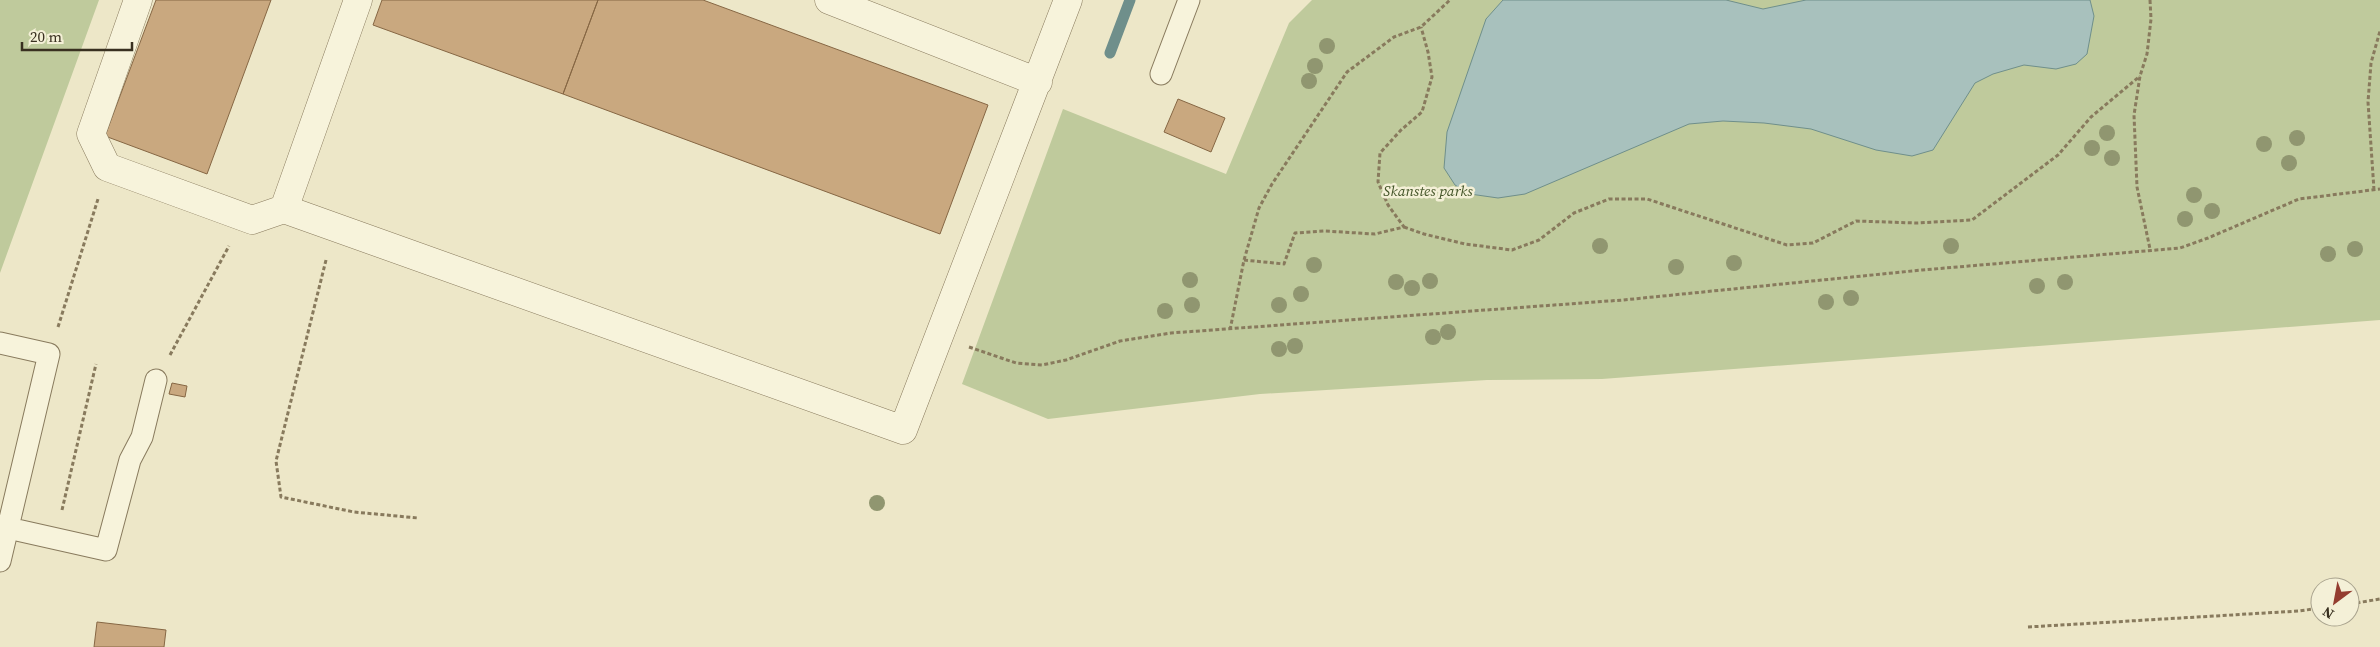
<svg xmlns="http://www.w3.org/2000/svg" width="2380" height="647" font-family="'Source Serif 4',serif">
<rect width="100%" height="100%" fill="#ede7c8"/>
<path fill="#bfca9c" d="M0 0H99L0 273Z
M1312 0H2380V320L1602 379 1487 380 1260 394 1048 419 962 384 1063 109 1226 174 1289 23Z"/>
<path fill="#a8c1bd" stroke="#6f8f8b" d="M1503 0H1726L1763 9 1806 0H2090L2094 16 2087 54 2076 64 2056 69 2024 65 1993 74 1975 83 1933 150 1912 156 1876 150 1811 129 1764 123 1723 121 1689 124 1525 194 1498 198 1470 194 1455 185 1444 168 1447 132 1486 19Z"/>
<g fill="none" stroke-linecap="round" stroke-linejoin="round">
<path stroke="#6f8f8b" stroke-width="11" d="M1110 53 1130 0"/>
</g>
<path fill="#c9a87f" stroke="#866744" d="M156 0H271L207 174 105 136Z
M382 0H598L563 94 373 25Z
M598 0H703L988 105 940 234 563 94Z
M1178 99 1225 118 1211 152 1164 132Z
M172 383 187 386 185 397 169 394Z
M97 622 166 630 164 647H94Z"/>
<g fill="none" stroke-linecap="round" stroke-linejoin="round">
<defs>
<path id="lane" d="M1161 74 1189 0
M0 343 49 354 0 561
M8 528 106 550 130 460 142 437 156 380"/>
<path id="street" d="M138 0 91 134 107 167 252 220 284 209 903 430 1068 0
M829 0 1038 82
M284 209 358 0"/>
</defs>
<use href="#lane" stroke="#887a5d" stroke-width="23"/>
<use href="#street" stroke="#887a5d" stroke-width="29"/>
<path stroke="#887a5d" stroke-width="3" stroke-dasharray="4 2.5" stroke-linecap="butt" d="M2150 0 2151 19 2147 54 2140 76 2134 115 2137 187 2150 249
M2374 190 2368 102 2371 63 2380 31
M1404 227 1424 234 1465 244 1512 250 1539 240 1574 213 1609 199H1647L1787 245 1813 243 1856 221 1916 223 1972 220 2058 155 2091 117 2140 76
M326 260 276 461 281 497 354 512 418 518
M1244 260 1284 264 1295 233 1324 231 1375 234 1404 227 1388 205 1378 182 1380 153 1401 130 1422 112 1432 77 1428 52 1421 27
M58 327 98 199
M1230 330 1244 260 1259 208 1272 184 1347 72 1394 37 1421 27 1450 0
M969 347 1016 363 1042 365 1066 360 1120 341 1171 333 1623 300 1922 270 2180 248 2208 238 2299 199 2380 189
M170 355 229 246
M62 510 96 364
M2350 604 2380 599
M2028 627 2299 611 2320 608"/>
<use href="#lane" stroke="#f7f3db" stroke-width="21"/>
<use href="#street" stroke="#f7f3db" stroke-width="28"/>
</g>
<g fill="#909670">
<circle cx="1327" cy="46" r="8"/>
<circle cx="1315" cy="66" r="8"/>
<circle cx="1309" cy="81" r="8"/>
<circle cx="2107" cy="133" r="8"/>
<circle cx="2297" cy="138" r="8"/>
<circle cx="2264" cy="144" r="8"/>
<circle cx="2092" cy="148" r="8"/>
<circle cx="2112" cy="158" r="8"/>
<circle cx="2289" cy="163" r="8"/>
<circle cx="2194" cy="195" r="8"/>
<circle cx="2212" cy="211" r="8"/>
<circle cx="2185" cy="219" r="8"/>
<circle cx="1600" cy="246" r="8"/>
<circle cx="1951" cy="246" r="8"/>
<circle cx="2355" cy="249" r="8"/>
<circle cx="2328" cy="254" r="8"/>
<circle cx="1734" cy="263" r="8"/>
<circle cx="1314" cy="265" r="8"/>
<circle cx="1676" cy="267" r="8"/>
<circle cx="1190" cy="280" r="8"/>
<circle cx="1430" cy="281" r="8"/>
<circle cx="1396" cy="282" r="8"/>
<circle cx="2065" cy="282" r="8"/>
<circle cx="2037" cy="286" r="8"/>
<circle cx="1412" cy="288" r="8"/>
<circle cx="1301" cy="294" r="8"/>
<circle cx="1851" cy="298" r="8"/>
<circle cx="1826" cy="302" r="8"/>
<circle cx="1192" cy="305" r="8"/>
<circle cx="1279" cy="305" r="8"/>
<circle cx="1165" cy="311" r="8"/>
<circle cx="1448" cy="332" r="8"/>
<circle cx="1433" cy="337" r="8"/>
<circle cx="1295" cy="346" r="8"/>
<circle cx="1279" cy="349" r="8"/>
<circle cx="877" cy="503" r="8"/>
</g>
<g text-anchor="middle" stroke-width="5" stroke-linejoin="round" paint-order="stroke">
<g font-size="15" font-style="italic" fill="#435428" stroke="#f4f0d7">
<text x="1428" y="196">Skanstes parks</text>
</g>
</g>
<g transform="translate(2335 602) rotate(212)"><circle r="24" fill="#f4f0d7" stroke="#a9a38e"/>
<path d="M0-4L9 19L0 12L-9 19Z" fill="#943d30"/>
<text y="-8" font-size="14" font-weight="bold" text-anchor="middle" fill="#393020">N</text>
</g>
<path d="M22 42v8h110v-8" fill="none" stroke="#393020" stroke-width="2.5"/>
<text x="30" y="42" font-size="15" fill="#393020" stroke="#f4f0d7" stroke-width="4" paint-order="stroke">20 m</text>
</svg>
